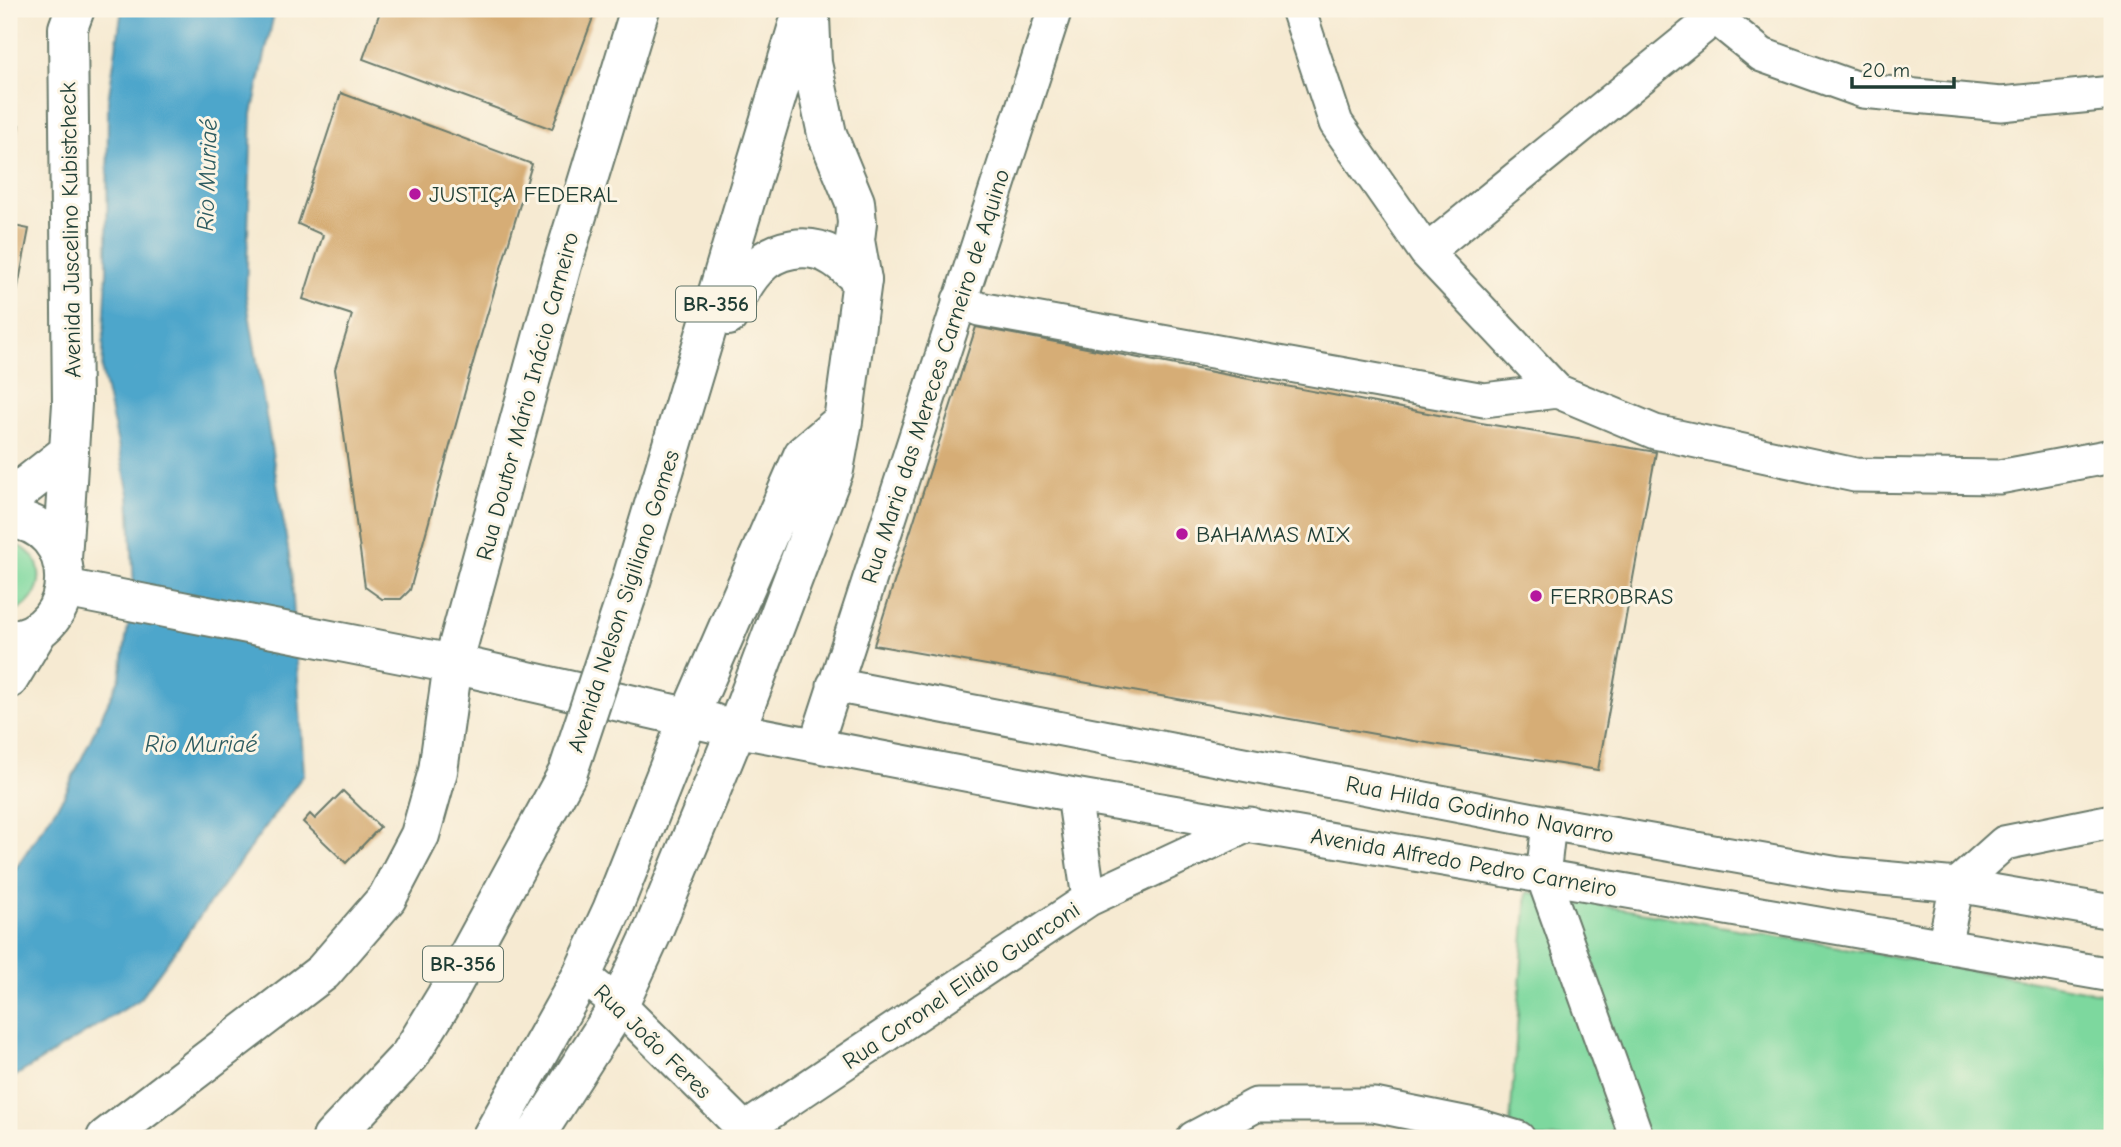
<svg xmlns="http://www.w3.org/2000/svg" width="2121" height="1147" font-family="'Comic Neue',sans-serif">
<rect width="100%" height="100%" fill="#fcf5e5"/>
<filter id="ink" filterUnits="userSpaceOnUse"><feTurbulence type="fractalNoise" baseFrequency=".0143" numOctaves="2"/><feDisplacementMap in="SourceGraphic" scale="14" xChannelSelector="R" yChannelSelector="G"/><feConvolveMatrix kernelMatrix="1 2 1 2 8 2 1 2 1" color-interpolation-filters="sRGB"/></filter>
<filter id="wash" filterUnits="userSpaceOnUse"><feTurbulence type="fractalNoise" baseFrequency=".00686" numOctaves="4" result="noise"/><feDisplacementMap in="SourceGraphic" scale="28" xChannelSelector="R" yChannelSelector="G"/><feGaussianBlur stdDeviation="1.57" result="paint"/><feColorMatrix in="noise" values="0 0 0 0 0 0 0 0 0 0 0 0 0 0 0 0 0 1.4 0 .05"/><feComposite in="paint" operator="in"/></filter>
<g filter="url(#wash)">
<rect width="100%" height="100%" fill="#f6ead2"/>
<path fill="#7dd89e" stroke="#4e8a69" stroke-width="2" d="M9 543C51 551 48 602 9 614Z
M1527 892 2112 995V1138H1509Z"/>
<path fill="#4ea6cb" stroke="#367280" stroke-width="2" d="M122 9H275L252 114 246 295 291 567 304 774 139 1000 9 1080V878L64 796 120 677 134 588 129 494 102 372 107 271 108 101Z"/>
<g id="blocks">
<path fill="#d6ad76" d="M381 9H587L595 12 552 129 363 59Z
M341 93 532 164 476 352 410 590 401 599H382L365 587 335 369 352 315 303 299 323 235 298 224Z
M9 123 19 125 10 171H9Z
M9 225 29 229 10 329 9 328Z
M976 327 1475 422 1656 452 1598 770 1414 741 874 645Z
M343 791 380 827 346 863 303 822 310 814 315 819Z"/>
</g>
</g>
<g filter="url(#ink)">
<use href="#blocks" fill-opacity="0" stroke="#6a7a6b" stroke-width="2"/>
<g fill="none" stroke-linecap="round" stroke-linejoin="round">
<defs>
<path id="minor" d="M1298 9 1336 123 1426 252 1557 391
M1709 9 1715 17 1762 55 1863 91 2001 104 2112 93
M1426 252 1715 17
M959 300 979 309 1484 400 1557 391 1655 432 1855 475 1999 477 2112 456
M834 685 1549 823 1838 874 1957 885 2004 843 2112 821
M736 730 1074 795 2112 975
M816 744 1055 9
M1074 795 1089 899
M1549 823 1543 876 1637 1138
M1944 946 1957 885 2112 912
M582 975 619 1005 753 1138
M744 1130 1089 899 1250 824
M1194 1138 1256 1105H1374L1478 1126 1518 1138"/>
<path id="tertiary" d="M9 499 69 452
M9 519C82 523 83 633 9 640
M62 559 72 404 68 28 75 9
M64 588 453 664 713 723
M9 679 38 631
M106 1138 323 972 387 898 420 835 438 771 453 664 562 265 640 9
M491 1138 582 975 612 910 689 717 803 455 843 421
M534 1138 619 1005 653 931 736 730 834 470 843 421 862 280"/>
<path id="trunk" d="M810 17 812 63 827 134 855 202 857 223 855 240 862 280
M728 316C736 300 743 282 756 269 774 248 808 242 832 256 843 262 852 272 862 280
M626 598 803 9
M332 1138 410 1055 445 998 568 772"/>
</defs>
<use href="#minor" stroke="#6a7a6b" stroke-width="37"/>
<use href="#tertiary" stroke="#6a7a6b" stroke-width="42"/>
<use href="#trunk" stroke="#6a7a6b" stroke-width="42"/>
<use href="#minor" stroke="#fff" stroke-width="33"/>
<use href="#tertiary" stroke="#fff" stroke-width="38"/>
<use href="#trunk" stroke="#fff" stroke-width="38"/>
<defs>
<path id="trunk-bridge" d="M568 772 626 598"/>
</defs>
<use href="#trunk-bridge" stroke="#6a7a6b" stroke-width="42" stroke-linecap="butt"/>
<use href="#trunk-bridge" stroke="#fff" stroke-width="38"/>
</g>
</g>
<g fill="#b5179e" stroke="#fcf5e5" stroke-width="2.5">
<circle cx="415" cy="194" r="7"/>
<circle cx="1182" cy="534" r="7"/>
<circle cx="1536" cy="596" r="7"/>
</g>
<g text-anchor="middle" stroke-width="6" stroke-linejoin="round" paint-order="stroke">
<g fill="#fcf5e5" stroke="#617469" stroke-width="2">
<rect x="676" y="286.5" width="80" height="35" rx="5"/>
<rect x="423" y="946.5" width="80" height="35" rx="5"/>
</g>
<g font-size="21" font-weight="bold" fill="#1f3d34">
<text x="716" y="311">BR-356</text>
<text x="463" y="971">BR-356</text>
</g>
<g font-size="23" fill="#1f3d34" stroke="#fcf5e5" text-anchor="start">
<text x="429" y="202">JUSTIÇA FEDERAL</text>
<text x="1196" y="542">BAHAMAS MIX</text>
<text x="1550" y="604">FERROBRAS</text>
</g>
<g font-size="23" fill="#1f3d34" stroke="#fcf5e5">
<text transform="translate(70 230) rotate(-91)" y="8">Avenida Juscelino Kubistcheck</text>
<text transform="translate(935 376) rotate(-72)" y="8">Rua Maria das Mereces Carneiro de Aquino</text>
<text transform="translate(527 396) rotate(-75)" y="8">Rua Doutor Mário Inácio Carneiro</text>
<text transform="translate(623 601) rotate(-72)" y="8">Avenida Nelson Sigiliano Gomes</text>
<text transform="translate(1480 809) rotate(11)" y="8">Rua Hilda Godinho Navarro</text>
<text transform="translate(1464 862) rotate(10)" y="8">Avenida Alfredo Pedro Carneiro</text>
<text transform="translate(961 985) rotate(-34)" y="8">Rua Coronel Elidio Guarconi</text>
<text transform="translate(653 1041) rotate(44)" y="8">Rua João Feres</text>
</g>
<g font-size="24" font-style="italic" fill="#2d5c61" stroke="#fcf5e5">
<text transform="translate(207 175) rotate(-88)" y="8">Rio Muriaé</text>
<text x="201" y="752">Rio Muriaé</text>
</g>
</g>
<rect width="2121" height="1147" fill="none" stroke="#fcf5e5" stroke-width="35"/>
<path d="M1852 77v10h102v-10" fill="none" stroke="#1f3d34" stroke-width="3.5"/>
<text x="1862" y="77" font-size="21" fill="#1f3d34" stroke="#fcf5e5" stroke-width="5" paint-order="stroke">20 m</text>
</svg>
